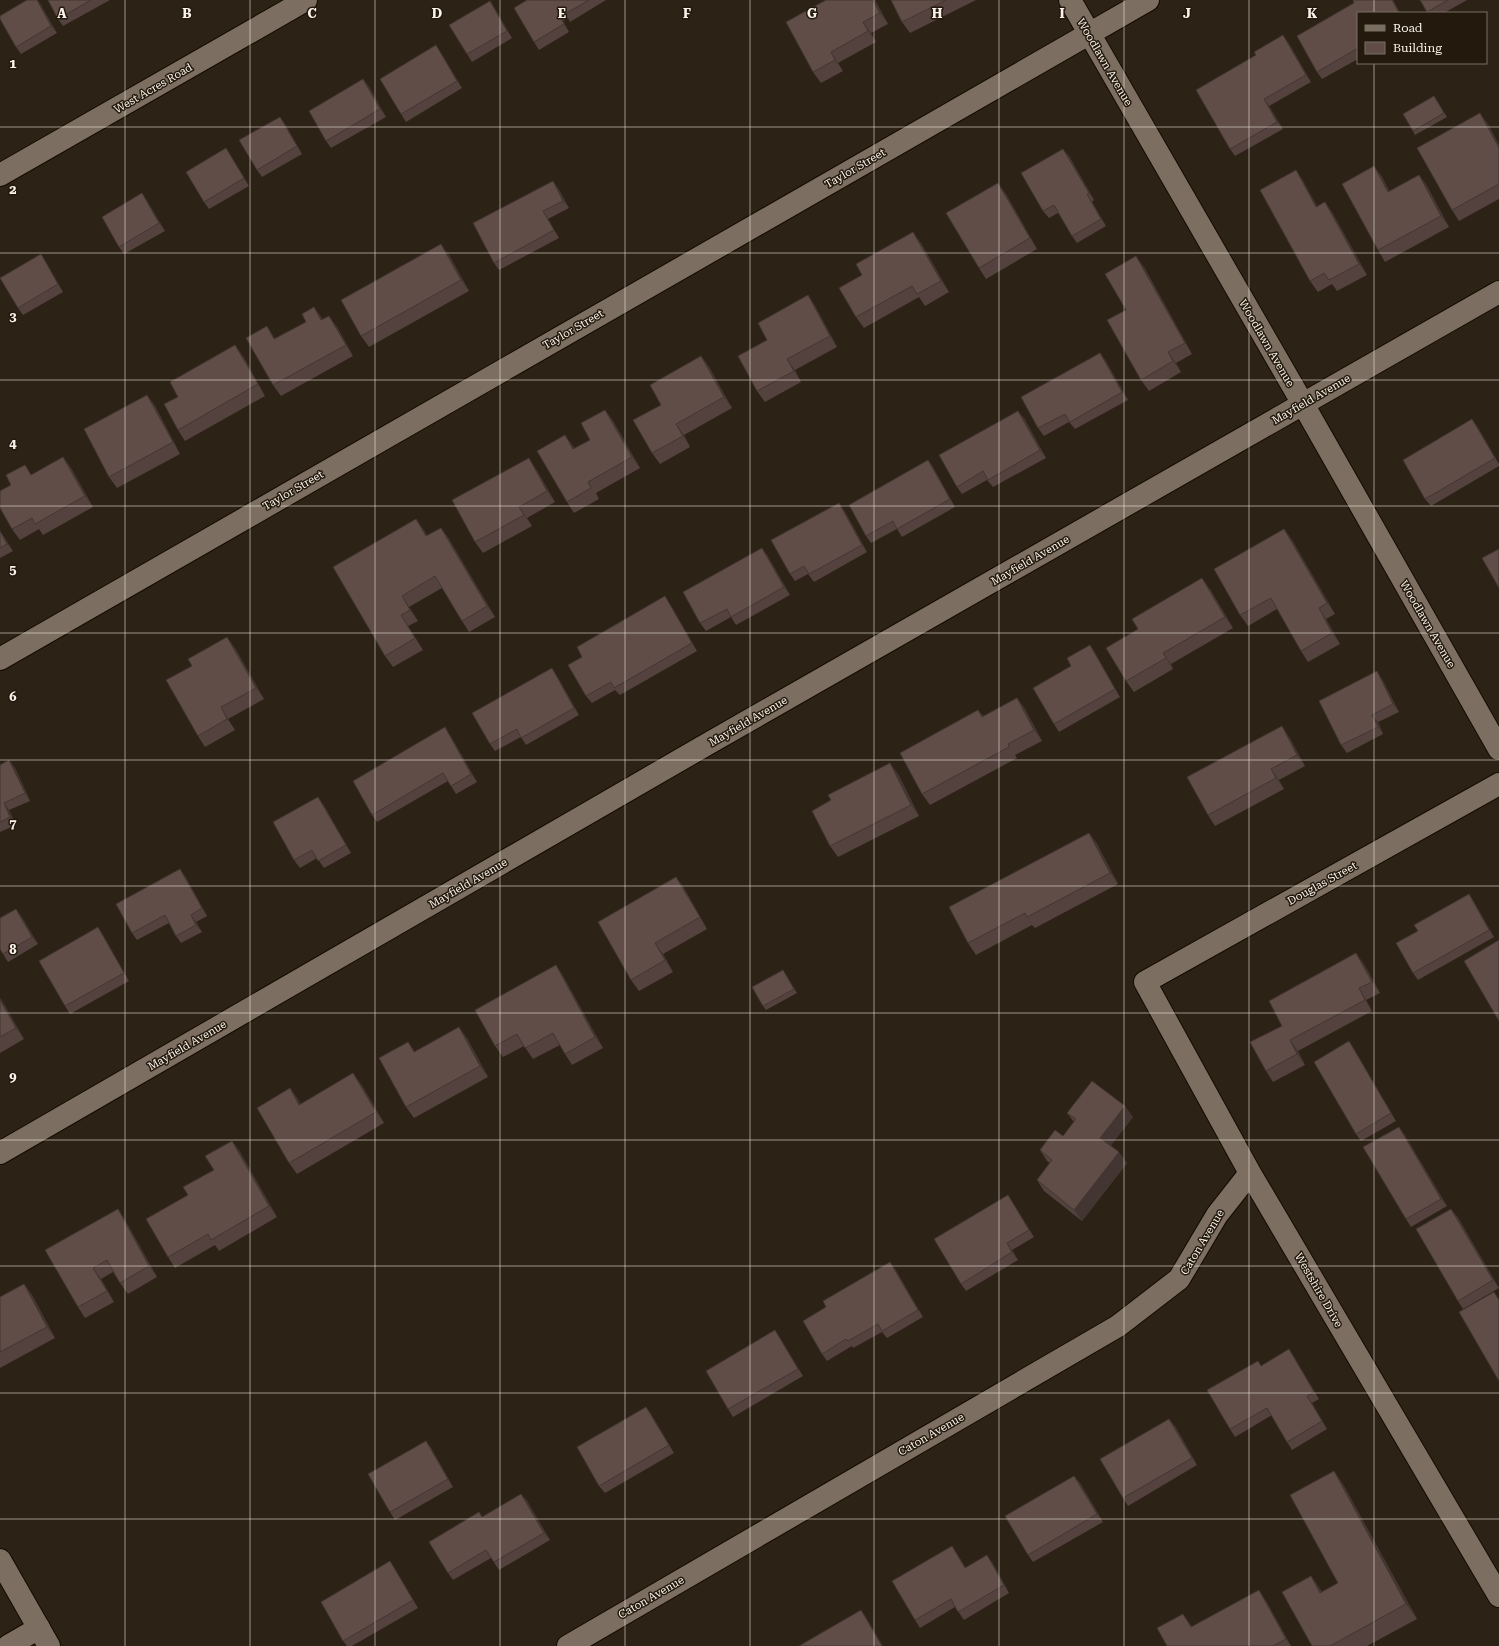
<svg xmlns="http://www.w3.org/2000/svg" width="1499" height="1646" font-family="'Roboto Serif',serif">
<rect width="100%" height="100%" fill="#2d2216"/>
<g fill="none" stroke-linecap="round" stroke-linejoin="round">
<defs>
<path id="street" d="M1070 0 1303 404 1499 749
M0 175 306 0
M0 659 1148 0
M1499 784 1145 982 1250 1173 1499 1596
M0 1153 711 742 1499 292
M8 1646 39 1628
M568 1646 1118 1326 1179 1279 1217 1215 1250 1173"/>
<path id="secondary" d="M0 1560 49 1646"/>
</defs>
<use href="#street" stroke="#150b03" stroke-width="24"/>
<use href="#secondary" stroke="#150b03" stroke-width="24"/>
<use href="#street" stroke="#7c6f61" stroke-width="22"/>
<use href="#secondary" stroke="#7c6f61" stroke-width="22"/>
</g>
<path fill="#53423e" d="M27 0H37L57 33 21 54 16 47Z
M48 0H110L63 26 58 19Z
M527 0H606L570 22 568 18 563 21 569 32 539 50 534 42Z
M875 0 888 24 871 33 876 42 838 63 843 71 821 83 813 72Z
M891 0H976L910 33 902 22Z
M1353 0H1393L1400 13H1358V59L1322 79 1317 72 1297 36 1354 3Z
M1420 0H1467L1444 13H1428Z
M490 1 495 9 512 38 472 62 467 54Z
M1288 42 1311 82 1269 106 1283 129 1235 156 1230 149Z
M441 53 462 88 406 122 401 114Z
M363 79 369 87 386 117 331 148 326 141Z
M1434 96 1447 117 1415 135 1413 131Z
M280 117 285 124 302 154 262 177 257 170Z
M1488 124 1499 145V199L1459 221 1452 210Z
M226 148 231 156 249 186 209 209 204 202Z
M1069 156 1094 200 1092 202 1106 226 1077 243 1072 236 1058 213 1049 218 1043 211Z
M1374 166 1382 177 1389 191 1419 175 1427 186 1449 227 1385 262 1378 250Z
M1296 170 1303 181 1317 207 1325 202 1333 214 1367 275 1337 291 1332 284 1318 292 1310 281Z
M558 188 569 208 548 219 559 238 499 270 494 263Z
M142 193 147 201 165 231 124 254 119 247Z
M1006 194 1037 249 986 279 979 268Z
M921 243 949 292 925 306 919 297 864 328 856 317Z
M41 254 46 262 63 292 23 315 18 308Z
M449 255 469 291 369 347 361 336Z
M1144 267 1192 354 1176 363 1181 372 1149 391 1141 380 1126 310Z
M808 295 815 306 837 347 795 370 801 382 765 402 757 391 767 340Z
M323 319 337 327 353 356 281 396 273 385 275 339Z
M1100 353 1105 360 1128 400 1075 429 1069 422 1044 436 1038 428Z
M243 356 265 396 185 441 178 430V397Z
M701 356 709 367 732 408 684 435 690 447 660 464 652 453 661 405Z
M147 395 155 406 180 454 117 488 109 477Z
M605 410 613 421 640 468 596 493 599 499 574 513 567 502 573 446 574 449 590 440Z
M1024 418 1046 458 993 487 987 480 962 494 957 487Z
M1477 426 1499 464V466L1431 506 1425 499Z
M63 457 71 468 93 507 43 535 39 529 20 540 12 529 32 475Z
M928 460 933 467 955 507 902 537 897 529 871 543 866 536Z
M536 469 555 502 527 518 532 526 483 553 475 542Z
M844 510 867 552 814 582 808 574 795 581 790 574Z
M416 519 427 536 441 528 449 539 495 617 469 632 462 621 442 588 409 607 418 621 408 626 423 650 393 667 385 656Z
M1284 529 1292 540 1335 614 1326 619 1340 644 1308 662 1301 651 1277 609 1248 626 1240 615Z
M0 531 13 551 0 558Z
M767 555 790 595 736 625 731 617 706 631 700 623Z
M1210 589 1233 628 1171 664 1173 669 1134 692 1126 681Z
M670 604 697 651 620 695 615 690 592 703 586 696 582 657Z
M235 648 264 699 228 719 235 730 205 747 198 736Z
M1095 653 1120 697 1059 732 1054 724Z
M557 676 579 715 526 745 521 737 495 751 490 744Z
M1382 679 1399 712 1378 722 1383 734 1347 753 1341 745Z
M1017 698 1025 709 1042 741 1015 755 1017 758 930 805 922 794 978 710 983 716Z
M450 735 477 782 456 794 448 781 377 822 372 815Z
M1289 737 1305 766 1279 780 1284 789 1215 826 1208 815Z
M9 760 15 768 30 801 9 810 16 825 0 832V765Z
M898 774 919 816 838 857 830 846 831 800Z
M323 804 351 853 324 868 317 858 300 868 294 860Z
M1089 833 1097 844 1118 884 1035 928 1032 925 976 955 968 943Z
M185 876 207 916 196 922 202 932 181 943 176 936 169 923 137 940 132 933Z
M676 877 684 888 707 929 663 954 673 972 639 991 631 980Z
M1469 894 1474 902 1494 937 1418 980 1413 973 1418 931Z
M21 916 38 944 8 962 3 954Z
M103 935 129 981 70 1014 65 1006Z
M1364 964 1380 993 1366 1000 1372 1011 1298 1051 1305 1065 1273 1082 1266 1071 1282 1026Z
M556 965 563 976 603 1048 572 1065 565 1054 560 1045 533 1059 524 1046 503 1057 495 1046Z
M783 970 797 993 766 1010 763 1006Z
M0 998 24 1039 0 1053Z
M467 1038 488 1077 414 1118 406 1107 408 1042 415 1052Z
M1354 1049 1396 1121 1361 1141 1356 1134Z
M361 1084 384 1123 297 1174 289 1163 290 1088 300 1104Z
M1067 1113 1133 1117 1111 1145 1127 1163 1082 1221 1044 1191 1037 1180 1050 1163 1047 1161 1040 1150 1063 1136 1074 1122Z
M1404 1134 1447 1206 1411 1227 1406 1219Z
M232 1141 240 1152 277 1217 219 1251 215 1245 175 1268 168 1257 188 1195 214 1170Z
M1008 1195 1013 1203 1034 1237 1012 1250 1018 1260 966 1291 961 1284Z
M118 1209 125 1220 157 1277 128 1294 120 1283 113 1272 101 1279 114 1302 85 1318 78 1307Z
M1457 1216 1499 1288 1463 1309 1458 1301Z
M890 1262 895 1269 923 1317 887 1338 882 1332 853 1348 852 1346 827 1361 822 1354 826 1307Z
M24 1284 32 1295 55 1338 0 1368V1297Z
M780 1338 803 1376 733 1417 728 1409Z
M1294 1357 1319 1399 1312 1403 1327 1429 1292 1450 1287 1442 1272 1415 1235 1437 1230 1429 1261 1366Z
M646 1407 651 1414 674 1453 605 1493 599 1486Z
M1175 1426 1197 1465 1128 1506 1123 1498Z
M426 1441 431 1448 453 1487 395 1520 390 1512Z
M1334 1471 1344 1486 1417 1619 1367 1646H1312L1311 1576 1322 1592 1338 1583Z
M1074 1476 1080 1483 1103 1522 1033 1562 1028 1555Z
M521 1494 527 1501 550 1540 499 1570 491 1558 453 1580 448 1573 479 1512 482 1517Z
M952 1546 965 1567 992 1562 1009 1593 964 1620 955 1607 920 1628 915 1620Z
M395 1569 418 1608 352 1646H347L343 1641Z
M1266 1601 1291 1646H1167L1191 1625 1192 1627Z"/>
<path fill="#433632" d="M37 0 40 3 57 33 51 26Z
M873 0H875L888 24 880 13Z
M1392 0H1393L1400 13H1399Z
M490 1 495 9 512 38 507 31Z
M558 13 563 21 569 32 564 24Z
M863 22 871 33 876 42 868 31Z
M1283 35 1288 42 1311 82 1306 75Z
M436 45 441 53 462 88 457 81Z
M831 52 838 63 843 71 835 60Z
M363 79 369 87 386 117 380 109Z
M1264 99 1269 106 1283 129 1277 122Z
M1480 113 1488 124 1499 145V148Z
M280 117 285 124 302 154 297 146Z
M1063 149 1069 156 1094 200 1089 193Z
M1374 166 1382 177 1396 203 1388 192Z
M1296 170 1303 181 1324 218 1316 207Z
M1419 175 1427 186 1449 227 1441 216Z
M553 181 558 188 569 208 563 201Z
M998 183 1006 194 1037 249 1030 238Z
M142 193 147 201 165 231 159 223Z
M1087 194 1092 202 1106 226 1101 219Z
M1325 202 1333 214 1367 275 1359 264Z
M913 232 921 243 949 292 941 281Z
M441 244 449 255 469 291 461 280Z
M41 254 46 262 63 292 58 284Z
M1136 256 1144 267 1192 354 1185 343Z
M808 295 815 306 837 347 830 336Z
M314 307 322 318 329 331 321 320Z
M329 316 337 327 353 356 346 345Z
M267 326 274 337 282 350 274 339Z
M235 345 243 356 265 396 258 384Z
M1168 352 1176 363 1181 372 1173 361Z
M1100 353 1105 360 1128 400 1122 392Z
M701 356 709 367 732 408 724 397Z
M787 359 795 370 801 382 794 371Z
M147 395 155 406 180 454 173 442Z
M605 410 613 421 640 468 632 457Z
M1018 411 1024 418 1046 458 1040 450Z
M1472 419 1477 426 1499 464 1495 458Z
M676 424 684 435 690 447 683 436Z
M565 435 573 446 581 460 573 449Z
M63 457 71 468 93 507 85 496Z
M529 458 536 469 555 502 547 491Z
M928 460 933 467 955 507 950 499Z
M839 503 844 510 867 552 862 545Z
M519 507 527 518 532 526 524 515Z
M416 519 424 530 434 547 426 536Z
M441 528 449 539 495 617 487 606Z
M1284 529 1292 540 1335 614 1327 603Z
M0 531 4 537 13 551 7 544Z
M762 548 767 555 790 595 784 587Z
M1202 578 1210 589 1233 628 1225 617Z
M402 596 409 607 418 621 410 610Z
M665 596 670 604 697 651 692 643Z
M1319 608 1326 619 1340 644 1332 633Z
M227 637 235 648 264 699 256 688Z
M1090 645 1095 653 1120 697 1115 689Z
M1163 653 1171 664 1173 669 1166 658Z
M552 668 557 676 579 715 574 708Z
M1377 671 1382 679 1399 712 1393 704Z
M1017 698 1025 709 1042 741 1034 730Z
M221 707 228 719 235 730 227 719Z
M1372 715 1378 722 1383 734 1378 727Z
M1282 726 1289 737 1305 766 1297 755Z
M445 727 450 735 477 782 471 774Z
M9 760 15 768 30 801 25 793Z
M890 763 898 774 919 816 911 805Z
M1271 769 1279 780 1284 789 1276 778Z
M318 797 323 804 351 853 346 845Z
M4 803 9 810 16 825 10 817Z
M1089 833 1097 844 1118 884 1110 873Z
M180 869 185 876 207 916 202 908Z
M676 877 684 888 707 929 700 917Z
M1469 894 1474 902 1494 937 1489 930Z
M16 909 21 916 38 944 32 937Z
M191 915 196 922 202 932 196 925Z
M98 927 103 935 129 981 124 973Z
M655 943 663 954 673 972 665 960Z
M1356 953 1364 964 1380 993 1372 982Z
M556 965 563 976 603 1048 595 1037Z
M1359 988 1366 1000 1372 1011 1365 1000Z
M0 998 3 1002 24 1039 16 1028 0 1000Z
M459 1027 467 1038 488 1077 480 1066Z
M1290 1040 1298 1051 1305 1065 1297 1054Z
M1349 1041 1354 1049 1396 1121 1391 1113Z
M353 1073 361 1084 384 1123 376 1112Z
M290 1088 298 1099 307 1116 299 1105Z
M1125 1106 1133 1117 1108 1149 1100 1138Z
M1399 1127 1404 1134 1447 1206 1441 1199Z
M232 1141 240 1152 277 1217 269 1206Z
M1119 1152 1127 1163 1082 1221 1074 1210Z
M1008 1195 1013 1203 1034 1237 1029 1230Z
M118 1209 125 1220 157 1277 149 1266Z
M1451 1209 1457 1216 1499 1288 1493 1280Z
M1007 1243 1012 1250 1018 1260 1012 1252Z
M890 1262 895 1269 923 1317 918 1310Z
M93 1268 101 1279 114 1302 107 1291Z
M24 1284 32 1295 55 1338 47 1327Z
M775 1330 780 1338 803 1376 798 1369Z
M1289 1349 1294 1357 1319 1399 1314 1392Z
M1307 1396 1312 1403 1327 1429 1322 1421Z
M646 1407 651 1414 674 1453 669 1445Z
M1169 1419 1175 1426 1197 1465 1192 1458Z
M426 1441 431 1448 453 1487 448 1479Z
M1334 1471 1344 1486 1417 1619 1406 1604Z
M1074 1476 1080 1483 1103 1522 1097 1514Z
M521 1494 527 1501 550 1540 544 1533Z
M952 1546 957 1554 970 1575 965 1568Z
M987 1555 992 1562 1009 1593 1004 1585Z
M390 1561 395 1569 418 1608 413 1600Z
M1311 1576 1321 1590 1330 1608 1320 1593Z
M1259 1590 1266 1601 1291 1646 1286 1639Z
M861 1610 866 1617 883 1646H882Z
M1183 1614 1191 1625 1198 1639 1191 1627Z"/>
<path fill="#604d48" stroke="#433632" d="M27 0H37L51 26 16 47 0 19V16Z
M48 0H91L58 19Z
M527 0H589L565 14 563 11 558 13 564 24 534 42 514 8Z
M826 0H873L880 13 863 22 868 31 831 52 835 60 813 72 786 22Z
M891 0H946L902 22Z
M1353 0H1392L1399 13H1358V48L1317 72 1297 36 1354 3Z
M1420 0H1448L1427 12Z
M490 1 507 31 467 54 449 25Z
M1283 35 1306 75 1264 99 1277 122 1230 149 1196 90 1256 55 1254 52Z
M436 45 457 81 401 114 380 79Z
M363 79 380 109 326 141 309 111Z
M1434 96 1444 113 1413 131 1403 114Z
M1480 113 1499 148V184L1452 210 1417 148Z
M280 117 297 146 257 170 239 140Z
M226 148 244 178 204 202 186 172Z
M1063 149 1089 193 1087 194 1101 219 1072 236 1054 205 1043 211 1021 173Z
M1374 166 1388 192 1419 175 1441 216 1378 250 1342 184Z
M1296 170 1316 207 1325 202 1359 264 1329 280 1324 273 1310 281 1260 190Z
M553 181 563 201 543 211 554 230 494 263 473 223Z
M998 183 1030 238 979 268 946 213Z
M142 193 159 223 119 247 102 217Z
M913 232 941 281 917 294 912 286 856 317 839 288 862 275 856 264Z
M441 244 461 280 361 336 341 300Z
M41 254 58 284 18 308 0 278Z
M1136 256 1185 343 1168 352 1173 361 1141 380 1107 320 1126 310 1105 274Z
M808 295 830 336 787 359 794 371 757 391 738 356 767 340 758 323Z
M314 307 321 320 329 316 346 345 273 385 246 338 267 326 274 339 306 322 302 314Z
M235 345 258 384 178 430 164 404 178 397 170 382Z
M1100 353 1122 392 1070 422 1065 414 1038 428 1021 397Z
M701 356 724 397 676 424 683 436 652 453 633 420 661 405 650 385Z
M147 395 173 442 109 477 84 429Z
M605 410 632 457 588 482 591 488 567 502 537 451 565 435 573 449 590 440 581 423Z
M1018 411 1040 450 988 480 983 471 957 487 939 455Z
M1472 419 1495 458 1425 499 1403 460Z
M63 457 85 496 35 524 32 518 12 529 0 508V491L11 485 6 475 25 465 31 475Z
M529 458 547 491 519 507 524 515 475 542 452 500Z
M928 460 950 499 897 529 893 521 866 536 849 505Z
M839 503 862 545 809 574 804 566 790 574 771 540Z
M416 519 426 536 441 528 487 606 462 621 435 576 402 596 410 610 401 615 415 638 385 656 333 567Z
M1284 529 1327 603 1319 608 1332 633 1301 651 1271 598 1240 615 1214 569Z
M0 531 7 544 0 548Z
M762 548 784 587 731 617 727 609 700 623 683 592Z
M1499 549V588L1482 558Z
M1202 578 1225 617 1163 653 1166 658 1126 681 1106 648 1138 629 1132 619Z
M665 596 692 643 614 688 611 682 586 696 568 665 582 657 577 647Z
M227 637 256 688 221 707 227 719 198 736 166 680 192 666 188 659Z
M1090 645 1115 689 1054 724 1033 688 1071 666 1067 658Z
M552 668 574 708 521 738 517 729 490 744 472 713Z
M1377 671 1393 704 1372 715 1378 727 1341 745 1319 701Z
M1017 698 1034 730 1008 744 1009 747 922 794 900 753 978 710 982 717Z
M1282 726 1297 755 1271 769 1276 778 1208 815 1187 777Z
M445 727 471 774 451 786 443 773 372 815 353 781Z
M9 760 25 793 4 803 10 817 0 822V765Z
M890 763 911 805 830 846 812 811 831 800 828 795Z
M318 797 346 845 318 861 312 850 294 860 273 822Z
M1089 833 1110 873 1027 917 1025 913 968 943 949 907Z
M180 869 202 908 191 915 196 925 176 936 165 915 132 933 116 904Z
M676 877 700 917 655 943 665 960 631 980 598 922Z
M1469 894 1489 930 1413 973 1396 943 1418 931 1414 925Z
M16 909 32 937 3 954 0 949V918Z
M98 927 124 973 65 1006 39 961Z
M1499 940V1021L1464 961Z
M1356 953 1372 982 1359 988 1365 1000 1290 1040 1297 1054 1266 1071 1250 1042 1282 1026 1269 1001Z
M556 965 595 1037 565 1054 553 1033 525 1048 517 1034 495 1046 475 1010Z
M783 970 794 989 763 1006 752 987Z
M0 1000 16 1028 0 1037Z
M459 1027 480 1066 406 1107 379 1058 408 1042 414 1052Z
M1349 1041 1391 1113 1356 1134 1314 1062Z
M353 1073 376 1112 289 1163 257 1108 290 1088 299 1105Z
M1092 1081 1125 1106 1100 1138 1119 1152 1074 1210 1037 1180 1052 1160 1040 1150 1055 1130 1063 1136 1076 1119 1067 1113Z
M1399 1127 1441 1199 1406 1219 1363 1147Z
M232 1141 269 1206 211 1240 208 1234 168 1257 146 1219 188 1195 183 1187 214 1170 205 1156Z
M1008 1195 1029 1230 1007 1243 1012 1252 961 1284 934 1239Z
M118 1209 149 1266 120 1283 107 1260 93 1268 107 1291 78 1307 45 1250Z
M1451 1209 1493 1280 1458 1301 1416 1229Z
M890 1262 918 1310 882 1331 878 1324 848 1341 846 1339 822 1354 803 1321 826 1307 823 1301Z
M24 1284 47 1327 0 1352V1297Z
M1494 1292 1499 1300V1381L1459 1312Z
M775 1330 798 1369 728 1409 706 1371Z
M1289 1349 1314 1392 1307 1396 1322 1421 1287 1442 1267 1408 1230 1429 1207 1390 1258 1361 1261 1366Z
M646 1407 669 1445 599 1486 577 1447Z
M1169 1419 1192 1458 1123 1498 1100 1459Z
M426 1441 448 1479 390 1512 368 1474Z
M1334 1471 1406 1604 1330 1646H1312L1282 1592 1311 1576 1320 1593 1338 1583 1290 1495Z
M1074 1476 1097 1514 1028 1555 1005 1516Z
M521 1494 544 1533 494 1562 486 1550 448 1573 429 1542 479 1512 482 1517Z
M952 1546 965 1568 987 1555 1004 1585 958 1612 951 1599 915 1620 892 1581Z
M390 1561 413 1600 343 1641 321 1602Z
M1259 1590 1286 1639 1273 1646H1167L1157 1628 1183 1614 1191 1627Z
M861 1610 882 1646H799Z"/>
<path fill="none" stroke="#faf2ea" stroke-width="1" stroke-opacity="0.55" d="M125 0V1646M250 0V1646M375 0V1646M500 0V1646M625 0V1646M750 0V1646M874 0V1646M999 0V1646M1124 0V1646M1249 0V1646M1374 0V13M1374 63V1646M0 127H1499M0 253H1499M0 380H1499M0 506H1499M0 633H1499M0 760H1499M0 886H1499M0 1013H1499M0 1140H1499M0 1266H1499M0 1393H1499M0 1519H1499"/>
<g text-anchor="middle" stroke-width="3" stroke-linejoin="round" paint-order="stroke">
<g font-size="11" fill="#faf2ea" stroke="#23190d">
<text transform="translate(1105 62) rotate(60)" y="4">Woodlawn Avenue</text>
<text transform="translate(153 88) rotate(-30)" y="4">West Acres Road</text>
<text transform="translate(855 168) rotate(-30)" y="4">Taylor Street</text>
<text transform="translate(573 329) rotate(-30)" y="4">Taylor Street</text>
<text transform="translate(1267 343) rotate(60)" y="4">Woodlawn Avenue</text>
<text transform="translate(1311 399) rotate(-30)" y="4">Mayfield Avenue</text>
<text transform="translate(293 490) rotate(-30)" y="4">Taylor Street</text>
<text transform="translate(1030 560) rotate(-30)" y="4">Mayfield Avenue</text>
<text transform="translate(1428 624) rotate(60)" y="4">Woodlawn Avenue</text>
<text transform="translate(748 721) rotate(-30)" y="4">Mayfield Avenue</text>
<text transform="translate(468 883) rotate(-30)" y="4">Mayfield Avenue</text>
<text transform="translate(1322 883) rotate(-29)" y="4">Douglas Street</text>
<text transform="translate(187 1045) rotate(-30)" y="4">Mayfield Avenue</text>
<text transform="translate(1202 1242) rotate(-59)" y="4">Caton Avenue</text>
<text transform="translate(1319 1290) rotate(60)" y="4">Westshire Drive</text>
<text transform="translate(931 1434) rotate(-30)" y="4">Caton Avenue</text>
<text transform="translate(651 1597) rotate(-30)" y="4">Caton Avenue</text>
</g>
</g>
<g font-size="13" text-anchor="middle" font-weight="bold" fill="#faf2ea" stroke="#23190d" stroke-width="3" stroke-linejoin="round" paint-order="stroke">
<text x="62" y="18">A</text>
<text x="187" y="18">B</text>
<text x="312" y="18">C</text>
<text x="437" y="18">D</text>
<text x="562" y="18">E</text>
<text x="687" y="18">F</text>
<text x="812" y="18">G</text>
<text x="937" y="18">H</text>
<text x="1062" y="18">I</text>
<text x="1187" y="18">J</text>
<text x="1312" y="18">K</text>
<text x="13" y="68">1</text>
<text x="13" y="194">2</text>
<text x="13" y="321">3</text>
<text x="13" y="448">4</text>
<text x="13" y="574">5</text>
<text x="13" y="701">6</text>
<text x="13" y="828">7</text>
<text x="13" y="954">8</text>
<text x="13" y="1081">9</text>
</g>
<rect x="1357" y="12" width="130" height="52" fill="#23190d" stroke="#797065"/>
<rect x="1365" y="25" width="20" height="6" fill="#7c6f61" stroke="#797065"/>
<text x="1393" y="32" font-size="12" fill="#faf2ea">Road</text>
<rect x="1365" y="42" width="20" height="12" fill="#604d48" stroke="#797065"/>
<text x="1393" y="52" font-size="12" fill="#faf2ea">Building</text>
</svg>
